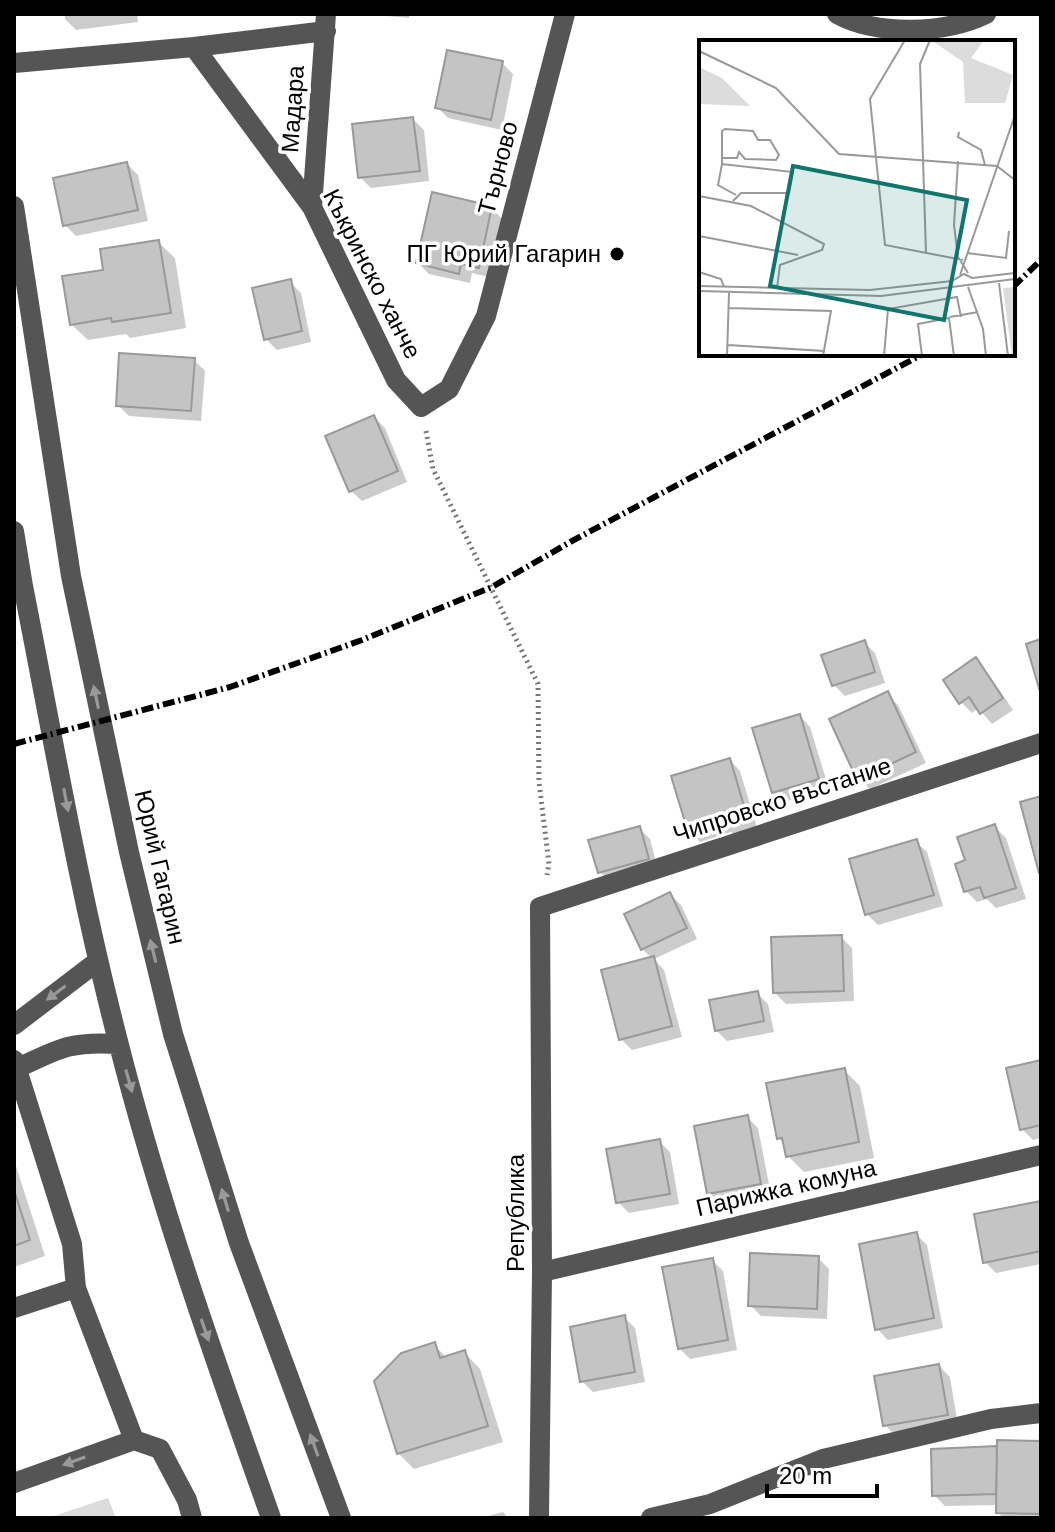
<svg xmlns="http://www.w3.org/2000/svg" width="1055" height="1532" font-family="Helvetica,sans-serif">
<rect width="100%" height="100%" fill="#fff"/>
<path fill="#dcdcdc" d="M108 1498 116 1518H48Z"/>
<path fill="#0003" d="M65 14H137L138 22 76 30 65 19Z
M364 14H410L409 18Z
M502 63 513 74 502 130 448 118 437 107Z
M413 119 424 130 429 181 371 188 360 177Z
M127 164 138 175 148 221 76 236 65 225Z
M492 208 502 219 489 277 472 273 470 283 429 274 418 263Z
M158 242 175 258 186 328 130 338 126 334 88 340 71 324 106 271Z
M290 282 301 293 311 342 277 350 266 339Z
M194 360 205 371 201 421 129 416 118 405Z
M374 417 385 428 407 482 362 501 351 491Z
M864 642 875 653 885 683 845 696 834 685Z
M975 660 986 671 1013 710 992 724 978 708 972 713 961 702Z
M887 694 898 705 926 763 870 789 859 778Z
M800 716 810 727 829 789 784 802 773 792Z
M730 760 740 771 758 831 737 837 731 832 700 842 689 831Z
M995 827 1006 838 1026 899 996 908 987 899 977 902 966 891 968 862Z
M639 828 650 839 658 870 611 883 600 872Z
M916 842 927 852 943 906 878 925 867 914Z
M670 894 681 905 697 939 654 959 664 970 682 1037 632 1050 621 1039 653 959 642 949Z
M841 937 852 948 854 1001 786 1004 775 993Z
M757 993 768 1004 774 1032 727 1041 716 1030Z
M1041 1062V1138L1033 1140 1022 1129Z
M844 1070 860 1086 874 1158 804 1172 788 1156 786 1145 779 1138Z
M747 1117 758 1128 771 1194 720 1204 709 1193Z
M659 1141 670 1152 679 1204 629 1213 618 1202Z
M14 1160 45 1256 14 1267Z
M1041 1203V1264L996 1273 985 1262Z
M916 1234 927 1245 943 1328 888 1340 877 1329Z
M818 1258 829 1269 827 1319 761 1316 750 1305Z
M712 1260 723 1271 737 1350 690 1359 679 1348Z
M624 1317 635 1328 645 1382 593 1392 582 1381Z
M434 1345 447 1358 464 1352 480 1369 503 1442 414 1469 398 1453Z
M939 1366 950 1377 958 1426 896 1436 885 1425Z
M1041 1443V1518H1003L998 1512V1505L945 1506 934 1495 933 1451Z
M503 1512 508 1518H480Z"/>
<path fill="#c4c4c4" stroke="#999" stroke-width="2" d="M447 50 503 61 491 120 435 108Z
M413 117 420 171 358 178 352 124Z
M127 162 138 210 63 226 53 178Z
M432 192 492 206 479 268 461 264 459 274 416 263Z
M159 240 171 313 112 322 111 318 70 325 62 276 103 270 100 249Z
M291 279 302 331 264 340 252 288Z
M119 353 195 358 191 411 116 406Z
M374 415 398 471 349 492 325 436Z
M1041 639V695L1026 644Z
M865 640 875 672 832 686 821 655Z
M976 657 1003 698 980 714 969 697 959 704 943 680Z
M888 691 916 752 857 780 829 719Z
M800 714 819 779 772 793 752 728Z
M730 758 748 820 724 827 722 821 688 832 671 776Z
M1041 796V873H1039L1020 802Z
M995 824 1016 888 984 898 980 887 964 892 955 864 965 860 957 837Z
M640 826 649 859 598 873 588 840Z
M917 839 934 895 865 915 849 859Z
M670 892 687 928 641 950 624 914Z
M842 935 844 991 773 993 771 937Z
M654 956 672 1026 619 1040 601 970Z
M758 991 764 1021 715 1031 709 1000Z
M1041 1060V1125L1020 1130 1006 1068Z
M845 1068 859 1142 786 1157 782 1138 777 1139 766 1083Z
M748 1115 761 1184 707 1194 694 1126Z
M660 1139 670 1194 616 1203 606 1149Z
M14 1190 30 1240 14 1246Z
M1041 1201V1251L983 1263 974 1214Z
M917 1232 934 1318 875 1330 859 1244Z
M750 1253 819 1256 817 1309 748 1306Z
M713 1258 728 1340 678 1349 662 1267Z
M625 1315 635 1372 580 1382 570 1327Z
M435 1342 440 1358 465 1350 488 1426 397 1454 374 1381 401 1353Z
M939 1364 948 1415 883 1426 874 1376Z
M997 1440 1041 1441V1514L996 1513Z
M997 1446 996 1494 932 1496 931 1449Z"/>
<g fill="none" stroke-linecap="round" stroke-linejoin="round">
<path stroke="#777" stroke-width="5" stroke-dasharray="2 4" stroke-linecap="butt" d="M426 431 433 469 538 684 539 782 549 864 547 875"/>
<path stroke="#555" stroke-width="20" d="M837 14C877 36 945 34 986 14
M194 47 326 31
M14 63 194 47 312 207 396 380 421 407 449 389 486 316 565 14
M14 206 71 576 129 852 173 1034 239 1243 341 1518
M312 207 326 14
M14 531 23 586C53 738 79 891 118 1041 159 1203 215 1360 271 1518
M14 1025 98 961
M14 1060 72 1244 76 1288 134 1440
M18 1068C60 1048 71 1041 118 1044
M542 1272 1041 1155
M14 1308 76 1288
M14 1483 134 1440 160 1449 187 1500 192 1518
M539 1518 542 1272 540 907 1041 743
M651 1518 710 1504 823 1459 991 1419 1041 1413"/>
<path stroke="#000" stroke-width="6" stroke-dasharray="12 4 2 4" stroke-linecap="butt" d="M1013 287 1041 260
M14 744 230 687 362 640 492 587 572 541 923 354"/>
</g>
<defs><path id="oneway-solid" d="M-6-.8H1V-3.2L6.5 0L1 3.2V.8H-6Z" transform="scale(2)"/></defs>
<g fill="#999">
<use href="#oneway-solid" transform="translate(96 697) rotate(-102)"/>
<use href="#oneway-solid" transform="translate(66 800) rotate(79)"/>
<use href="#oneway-solid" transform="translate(153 951) rotate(-104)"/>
<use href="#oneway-solid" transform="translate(56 993) rotate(143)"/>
<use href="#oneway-solid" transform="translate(129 1081) rotate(74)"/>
<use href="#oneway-solid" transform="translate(225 1200) rotate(-107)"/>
<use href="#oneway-solid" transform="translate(205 1330) rotate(71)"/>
<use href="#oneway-solid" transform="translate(314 1445) rotate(-110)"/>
<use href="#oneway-solid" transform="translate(74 1461) rotate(160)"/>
</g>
<circle fill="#000" stroke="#fff" stroke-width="3" cx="617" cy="254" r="8"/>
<g text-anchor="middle" stroke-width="7" stroke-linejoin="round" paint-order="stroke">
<g font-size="24" fill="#000" stroke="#fff">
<text transform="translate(293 109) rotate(-86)" y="8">Мадара</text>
<text transform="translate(498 168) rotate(-75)" y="8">Търново</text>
<text transform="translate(372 274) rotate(63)" y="8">Къкринско ханче</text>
<text transform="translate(782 800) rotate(-18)" y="8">Чипровско въстание</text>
<text transform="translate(160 867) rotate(77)" y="8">Юрий Гагарин</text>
<text transform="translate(786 1188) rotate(-13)" y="8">Парижка комуна</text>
<text transform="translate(516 1213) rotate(-90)" y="8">Република</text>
</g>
<g font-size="24" fill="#000" stroke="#fff" text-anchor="end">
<text x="601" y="262">ПГ Юрий Гагарин</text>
</g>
</g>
<g transform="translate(699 40)">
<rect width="316" height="316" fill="#fff"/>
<path d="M232 0H285L272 18 314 35 306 63H266L264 22ZM0 27 23 38 51 66 0 64ZM316 247V316H313L304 248Z" fill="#dcdcdc"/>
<path fill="none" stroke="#999" stroke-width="2" d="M206 0 171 59 186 205 264 220M0 11 77 48 140 114 298 126 316 140M260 92 259 97 282 110 286 125M23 118H38L40 112 46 119 77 120 80 115 71 100H59L54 91 26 89 23 91V124M259 121 255 185 259 217 269 233M0 156 52 166 125 204 123 210 81 225 78 248M34 161 42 153H90L94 132 23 124 19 145 37 155M0 196 99 215M227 213 221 24 231 0M268 213 307 218 310 191M0 232 22 239 25 247M261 235 316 75M300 243 309 316M0 246 171 250 253 241 265 234 273 238 316 233M269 247 284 289 287 316M0 251 182 256 316 239M29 268 132 271 124 316M251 277 279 272M29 305 125 311M28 316 30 253M185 316 189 269 258 257 262 277M223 316 219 284 250 278 255 316"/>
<path fill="#0f766e" fill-opacity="0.15" stroke="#0f766e" stroke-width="4" d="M94 126 268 160 245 280 71 246Z"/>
<rect width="316" height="316" fill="none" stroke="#000" stroke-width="4"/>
</g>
<rect width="1055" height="1532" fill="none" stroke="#000000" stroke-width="32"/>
<path d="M767 1484v12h110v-12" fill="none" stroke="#000000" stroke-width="4"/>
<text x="779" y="1484" font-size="24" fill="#000000" stroke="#ffffff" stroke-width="6" paint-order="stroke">20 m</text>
</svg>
